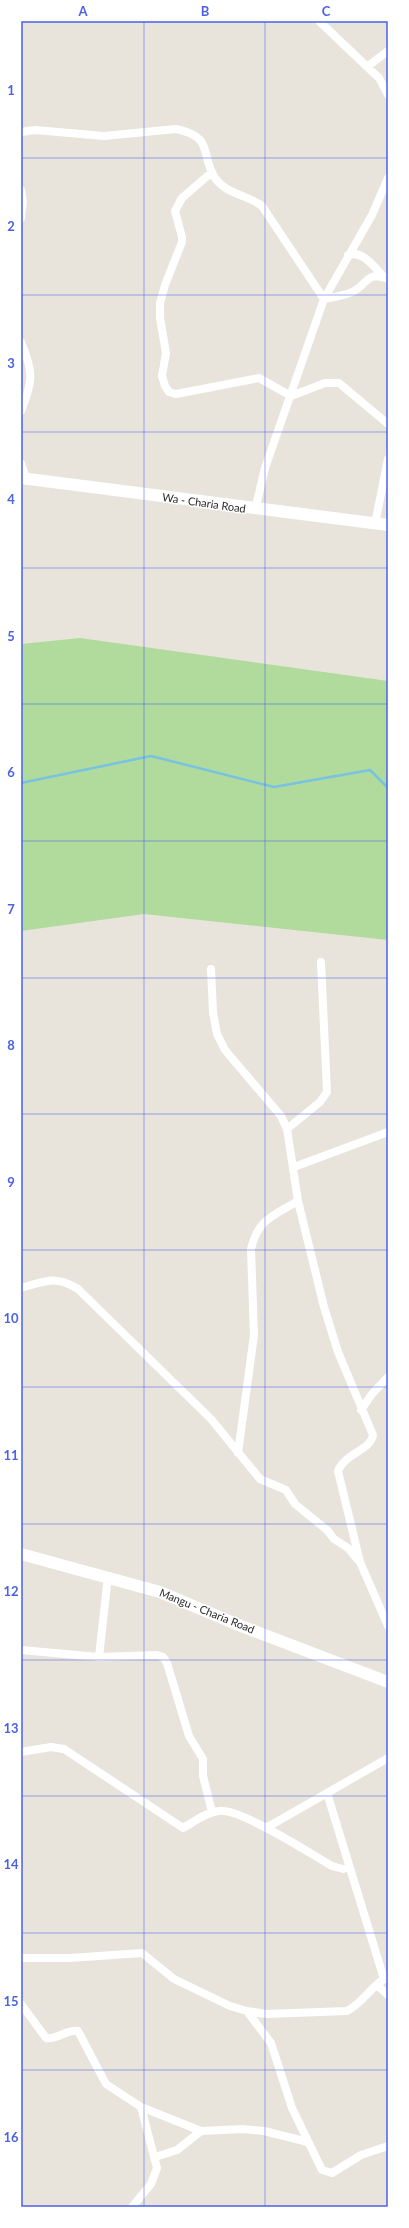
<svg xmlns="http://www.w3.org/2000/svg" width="409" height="2228" font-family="Lato,sans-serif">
<rect width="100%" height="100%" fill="#e9e4db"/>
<path fill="#b0db9d" d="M80 638 388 681V940L144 914 21 931V644Z"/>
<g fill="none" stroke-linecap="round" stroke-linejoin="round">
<path stroke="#78c2e2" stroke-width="2.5" d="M21 783 151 756 274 787 370 770 388 788"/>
<path stroke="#fff" stroke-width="8" d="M319 21 379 78 388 95
M368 66 388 51
M21 132 35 130 104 136 176 129C215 137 200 155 215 178 226 194 248 195 262 206L324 299C333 297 344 296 352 292 367 286 366 271 385 278
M212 172 182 198 175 211 182 237V242L165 285 160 303V318L166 353 162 376 165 386 169 392 176 394 259 378 291 396 325 383H339L388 424
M21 190 23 202 21 218
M348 255C363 250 374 267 384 277
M21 342C34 373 33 381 21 411
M21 463 26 479
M255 510 265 468 324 299 372 215 388 178
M375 524 388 459
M211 969 213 1013 217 1034 225 1050 281 1116 287 1129 298 1201 324 1307 338 1352 373 1435C371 1450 344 1454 338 1471L360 1562 388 1626
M287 1129 320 1102 327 1092 321 962
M294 1167 388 1132
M21 1288C46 1281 55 1275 78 1289L211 1419 260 1479 286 1490 295 1504 327 1530 334 1539 348 1548 358 1560
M361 1410 372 1394 388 1377
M238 1453 254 1335 251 1249C258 1219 273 1216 298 1201
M21 1650 99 1657 157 1655 163 1657 167 1663 189 1736 203 1759V1776L212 1812
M99 1657 108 1576
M21 1752 51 1747 64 1749 183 1828C194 1822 206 1812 219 1811 240 1808 311 1854 332 1866L343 1869 348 1867
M327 1793 384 1979
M266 1828 388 1758
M21 1958H70L142 1953 174 1979 230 2006 247 2011 266 2014 347 2011C363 2003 372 1984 388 1977
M377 1985 388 1995
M21 2004 46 2038C57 2040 67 2029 78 2031L106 2084 141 2107 201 2131 243 2129 264 2131 308 2142
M247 2011 271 2043 292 2108 322 2170 332 2173 361 2155 388 2146
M155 2157 177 2150 201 2131
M132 2207 151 2184 157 2168 141 2107"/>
<path stroke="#fff" stroke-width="12" d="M21 478 388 525
M21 1554 160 1592 241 1626 388 1682"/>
</g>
<path fill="none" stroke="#4b62e7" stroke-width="1" stroke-opacity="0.55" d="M144 21V2207M265 21V2207M21 158H388M21 295H388M21 432H388M21 568H388M21 704H388M21 841H388M21 978H388M21 1114H388M21 1250H388M21 1387H388M21 1524H388M21 1660H388M21 1796H388M21 1933H388M21 2070H388"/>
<g text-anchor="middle" stroke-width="3" stroke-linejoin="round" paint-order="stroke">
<g font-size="11" fill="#282828" stroke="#fff">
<text transform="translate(204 503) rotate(8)" y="4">Wa - Charia Road</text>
<text transform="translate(207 1611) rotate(22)" y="4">Mangu - Charia Road</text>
</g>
</g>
<rect width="409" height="2228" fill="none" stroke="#ffffff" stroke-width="44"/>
<rect x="22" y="22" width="365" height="2184" fill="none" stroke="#4b62e7" stroke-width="1.5"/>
<g font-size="13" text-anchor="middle" font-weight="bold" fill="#4b62e7">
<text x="83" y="16">A</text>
<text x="205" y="16">B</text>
<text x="326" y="16">C</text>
<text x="11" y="95">1</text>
<text x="11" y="231">2</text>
<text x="11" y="368">3</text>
<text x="11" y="504">4</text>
<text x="11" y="641">5</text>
<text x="11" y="777">6</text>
<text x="11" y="914">7</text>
<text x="11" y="1050">8</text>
<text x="11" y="1187">9</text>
<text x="11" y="1323">10</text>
<text x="11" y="1460">11</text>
<text x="11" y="1596">12</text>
<text x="11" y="1733">13</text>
<text x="11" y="1869">14</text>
<text x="11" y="2006">15</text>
<text x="11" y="2142">16</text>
</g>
</svg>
